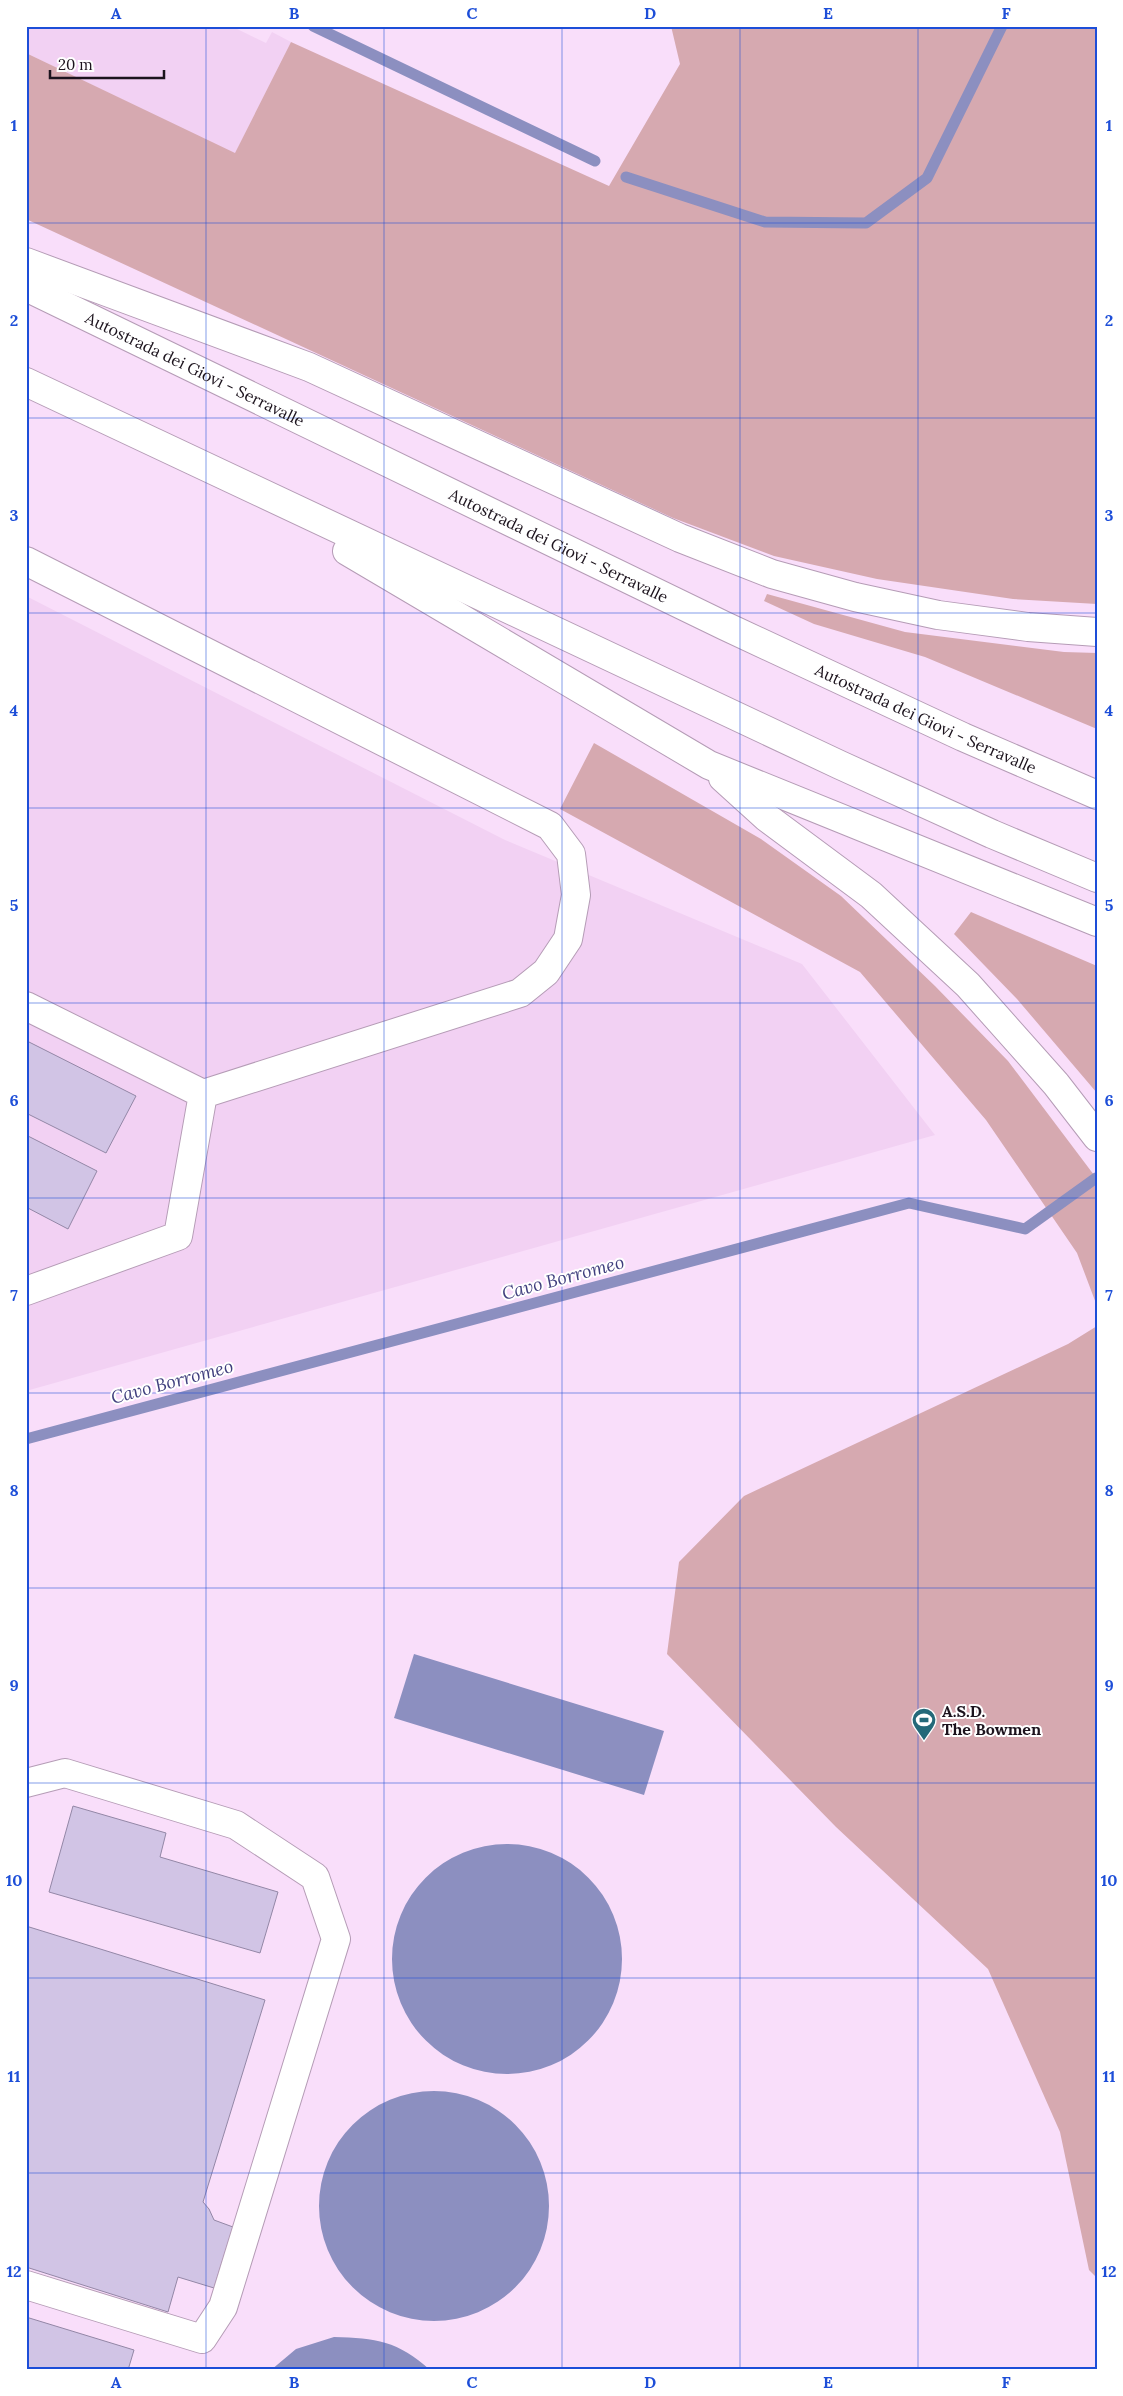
<svg xmlns="http://www.w3.org/2000/svg" width="1123" height="2396" font-family="Lora,serif">
<rect width="100%" height="100%" fill="#f9defa"/>
<path fill="#f2d1f3" d="M26 26H231L266 43 272 32 291 42 235 154 26 53Z
M26 596 505 840 802 964 935 1135 26 1391Z"/>
<path fill="#d6a9b0" d="M671 26H1097V604L1013 599 877 579 774 556 673 518 26 219V53L235 153 291 42 609 186 680 64Z
M767 594 905 632 1064 652 1097 653V729L925 657 814 624 764 601Z
M594 743 761 839 841 896 935 986 1008 1061 1097 1179V1306L1077 1253 986 1120 860 972 560 809Z
M971 912 1097 966V1093L1017 999 954 934Z
M1097 1326V2278L1089 2270 1060 2132 988 1969 836 1827 667 1654 679 1562 744 1496 1068 1344Z"/>
<path fill="#8c8fc0" d="M414 1654 664 1731 644 1795 394 1718Z
M392 1959a115 115 0 1 1 230 0a115 115 0 1 1-230 0Z
M319 2206a115 115 0 1 1 230 0a115 115 0 1 1-230 0Z
M334 2337C376 2338 398 2341 430 2370H271L296 2349Z"/>
<g fill="none" stroke-linecap="round" stroke-linejoin="round">
<path stroke="#8c8fc0" stroke-width="11" d="M313 26 595 161
M626 177 765 222 866 223 927 178 1002 26
M26 1439 909 1203 1025 1229 1096 1178"/>
</g>
<path fill="#d1c4e5" stroke="#9387a6" d="M29 1042 136 1096 106 1153 26 1113V1047Z
M26 1135 97 1171 68 1229 26 1207Z
M73 1806 166 1833 160 1857 278 1892 260 1953 49 1892Z
M26 1926 265 2000 203 2202 209 2209 214 2220 233 2227 214 2288 178 2277 168 2312 26 2267Z
M26 2317 134 2350 128 2370H26Z"/>
<g fill="none" stroke-linecap="round" stroke-linejoin="round">
<defs>
<path id="minor" d="M26 561 550 826 571 854 576 895 568 939 546 972 520 993 203 1094 26 1006
M26 1291 178 1236 203 1094
M26 1783 65 1773 236 1825 315 1877 336 1939 223 2307 202 2339 26 2285"/>
<g id="highway">
<path d="M26 262 309 367 680 538 772 574 855 597 938 615 1028 627 1097 632"/>
<path id="s1" d="M26 287 725 626 963 737 1097 795"/>
<path d="M26 382 840 765 992 834 1097 878"/>
<path d="M347 551 709 765 1097 922"/>
<path d="M723 778 766 817 871 895 968 985 1056 1084 1097 1137"/>
</g>
</defs>
<use href="#minor" stroke="#b59cb6" stroke-width="30"/>
<use href="#highway" stroke="#b59cb6" stroke-width="30"/>
<use href="#minor" stroke="#fff" stroke-width="28"/>
<use href="#highway" stroke="#fff" stroke-width="28"/>
</g>
<path fill="none" stroke="#1d4ed8" stroke-width="1" stroke-opacity="0.55" d="M206 26V2370M384 26V2370M562 26V2370M740 26V2370M918 26V2370M26 223H1097M26 418H1097M26 613H1097M26 808H1097M26 1003H1097M26 1198H1097M26 1393H1097M26 1588H1097M26 1783H1097M26 1978H1097M26 2173H1097"/>
<defs>
<symbol id="stadium-pin" viewBox="-11 -11 22 30"><path d="M0 17L-7.5 6A9.5 9.5 0 1 1 7.5 6Z" fill="#246979" stroke="#fff"/><path d="M0-5a6.5 5 0 1 0 0 10a6.5 5 0 1 0 0-10ZM-3.5-1.8h7v3.6h-7Z" fill="#fff"/></symbol>
</defs>
<g fill-rule="evenodd">
<use href="#stadium-pin" x="910" y="1706" width="28" height="38"/>
</g>
<g text-anchor="middle" stroke-width="4" stroke-linejoin="round" paint-order="stroke">
<g font-size="16" fill="#1c131d" stroke="#fff">
<text dy="6" stroke="none"><textPath href="#s1" startOffset="188">Autostrada dei Giovi - Serravalle</textPath></text>
<text dy="6" stroke="none"><textPath href="#s1" startOffset="592">Autostrada dei Giovi - Serravalle</textPath></text>
<text dy="6" stroke="none"><textPath href="#s1" startOffset="998">Autostrada dei Giovi - Serravalle</textPath></text>
</g>
<g font-size="16" font-weight="bold" fill="#1c131d" stroke="#fff" text-anchor="start">
<text x="942" y="1717">A.S.D.<tspan x="942" dy="18">The Bowmen</tspan></text>
</g>
<g font-size="18" font-style="italic" fill="#403f7e" stroke="#fff">
<text transform="translate(563 1278) rotate(-15)" y="6">Cavo Borromeo</text>
<text transform="translate(172 1382) rotate(-15)" y="6">Cavo Borromeo</text>
</g>
</g>
<rect width="1123" height="2396" fill="none" stroke="#ffffff" stroke-width="55"/>
<path d="M50 70v8h114v-8" fill="none" stroke="#1c131d" stroke-width="2.5"/>
<text x="58" y="70" font-size="15" fill="#1c131d" stroke="#ffffff" stroke-width="4" paint-order="stroke">20 m</text>
<rect x="28" y="28" width="1068" height="2340" fill="none" stroke="#1d4ed8" stroke-width="2"/>
<g font-size="16" text-anchor="middle" font-weight="bold" fill="#1d4ed8">
<text x="116" y="19">A</text>
<text x="294" y="19">B</text>
<text x="472" y="19">C</text>
<text x="650" y="19">D</text>
<text x="828" y="19">E</text>
<text x="1006" y="19">F</text>
<text x="14" y="131">1</text>
<text x="1109" y="131">1</text>
<text x="14" y="326">2</text>
<text x="1109" y="326">2</text>
<text x="14" y="521">3</text>
<text x="1109" y="521">3</text>
<text x="14" y="716">4</text>
<text x="1109" y="716">4</text>
<text x="14" y="911">5</text>
<text x="1109" y="911">5</text>
<text x="14" y="1106">6</text>
<text x="1109" y="1106">6</text>
<text x="14" y="1301">7</text>
<text x="1109" y="1301">7</text>
<text x="14" y="1496">8</text>
<text x="1109" y="1496">8</text>
<text x="14" y="1691">9</text>
<text x="1109" y="1691">9</text>
<text x="14" y="1886">10</text>
<text x="1109" y="1886">10</text>
<text x="14" y="2082">11</text>
<text x="1109" y="2082">11</text>
<text x="14" y="2277">12</text>
<text x="1109" y="2277">12</text>
<text x="116" y="2388">A</text>
<text x="294" y="2388">B</text>
<text x="472" y="2388">C</text>
<text x="650" y="2388">D</text>
<text x="828" y="2388">E</text>
<text x="1006" y="2388">F</text>
</g>
</svg>
